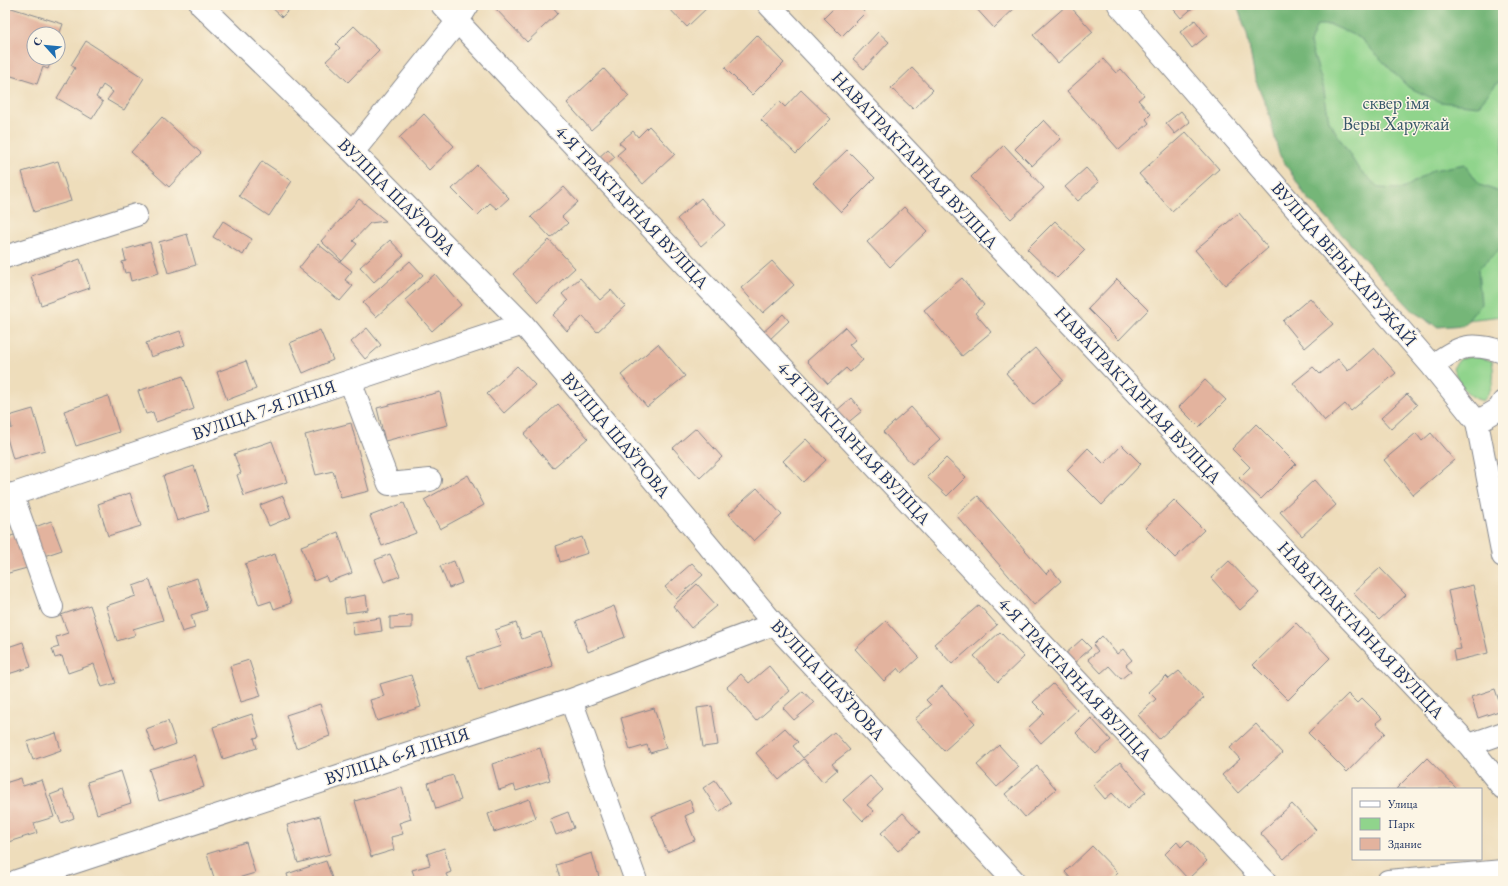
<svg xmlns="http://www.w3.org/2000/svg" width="1508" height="886" font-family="'EB Garamond',serif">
<rect width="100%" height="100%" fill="#fcf5e5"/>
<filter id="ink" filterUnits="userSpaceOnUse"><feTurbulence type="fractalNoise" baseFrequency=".025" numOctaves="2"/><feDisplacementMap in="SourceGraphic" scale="8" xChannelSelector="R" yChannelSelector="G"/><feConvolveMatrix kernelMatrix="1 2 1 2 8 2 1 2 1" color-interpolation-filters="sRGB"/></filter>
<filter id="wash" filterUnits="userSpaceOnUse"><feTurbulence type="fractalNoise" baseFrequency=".012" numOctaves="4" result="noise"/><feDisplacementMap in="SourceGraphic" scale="16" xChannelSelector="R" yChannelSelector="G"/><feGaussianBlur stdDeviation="0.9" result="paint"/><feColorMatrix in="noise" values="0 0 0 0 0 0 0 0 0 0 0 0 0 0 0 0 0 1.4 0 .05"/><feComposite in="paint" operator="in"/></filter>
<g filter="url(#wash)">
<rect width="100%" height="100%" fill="#edb"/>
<path fill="#90d48c" stroke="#568275" d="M1252 5H1503V316L1430 324 1290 157Z
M1475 356 1492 361C1495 377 1494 388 1483 401 1466 397 1459 383 1453 368L1460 359Z"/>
<path fill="#74b678" stroke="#48726b" d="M1237 5H1503V82H1498L1478 106 1440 102 1408 87 1360 38 1331 25H1317L1310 43 1323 85 1329 121 1358 168 1379 188 1403 189 1433 170 1465 164 1480 185 1503 193V246L1478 269 1481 304 1464 325 1438 327 1414 312 1305 195 1279 154 1268 110 1255 79 1247 34Z"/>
<g id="blocks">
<path fill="#e3b39e" d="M269 5H294L282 17Z
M498 5H551L558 13 527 42 495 8Z
M666 5H710L687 27Z
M837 5H858L865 13 842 36 824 18Z
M973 5H1018L994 28Z
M1067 5H1069L1093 32 1058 63 1033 35Z
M1170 5H1196L1181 18Z
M5 6 63 24 58 38V34H34V58H52L48 69 43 67 37 84 5 74Z
M1195 20 1207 36 1192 48 1180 32Z
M354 26 379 50 348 82 326 61 340 48 336 44Z
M878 32 889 42 864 69 853 59Z
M757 35 784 63 752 95 725 68Z
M86 41 144 78 124 110 107 100 113 92 103 85 96 97 103 102 92 119 57 98 75 68 71 65Z
M1103 59 1116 73 1121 69 1144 95 1138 100 1151 114 1146 119 1149 123 1119 150 1067 91Z
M912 68 933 90 913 109 891 88Z
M604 69 629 96 591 130 567 103Z
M801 90 831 119 796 154 761 120 779 101 785 107Z
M1181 111 1190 122 1175 134 1166 123Z
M424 114 454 146 429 170 399 138Z
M162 117 201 153 169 187 131 152Z
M1044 120 1061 138 1032 166 1015 149Z
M649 126 675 154 643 184 617 155 625 148 619 143 633 131 638 137Z
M1186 132 1219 169 1172 211 1139 174Z
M1004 145 1044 188 1011 219 971 177Z
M608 149 615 157 603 167 597 159Z
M847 150 875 178 841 212 813 183Z
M58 161 71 201 34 212 22 172Z
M262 161 292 181 269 216 239 196Z
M477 165 509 198 497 209 490 203 478 215 452 189Z
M1086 168 1099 182 1078 201 1065 187Z
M564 187 578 202 562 217 568 223 551 238 531 217Z
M701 198 725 225 701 246 677 219Z
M359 199 386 221 370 223 353 241 357 244 342 261 321 241Z
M904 207 927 231 890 267 867 242Z
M1239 213 1268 248 1225 285 1195 250Z
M223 221 252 239 243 255 213 237Z
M1055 221 1085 250 1057 278 1027 249Z
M187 234 196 265 168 273 159 242Z
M390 240 404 255 374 282 360 267Z
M549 240 575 268 538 302 513 274Z
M150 242 159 273 131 281 129 272 125 273 122 262 126 261 123 250Z
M318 244 352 271 345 280 353 286 340 301 299 268Z
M80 259 90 288 41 305 31 276Z
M410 261 423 275 376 317 363 303Z
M772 261 794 285 763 313 741 288Z
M435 274 461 305 432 331 405 300Z
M580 278 600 300 611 290 625 306 597 332 583 316 567 331 553 315 568 301 562 294Z
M962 278 984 305 975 313 991 332 962 356 924 310Z
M1117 279 1148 310 1119 340 1088 309Z
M1310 298 1333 324 1305 348 1283 321Z
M783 314 789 321 767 342 760 335Z
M845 327 856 339 849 345 863 360 850 372 846 368 828 384 807 361Z
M367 328 381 345 365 359 351 342Z
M320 330 333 360 303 373 290 343Z
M180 331 185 345 151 357 146 343Z
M658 344 685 376 647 407 621 375Z
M1035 348 1063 380 1033 405 1006 373Z
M1374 348 1396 373 1351 411 1345 404 1325 421 1293 383 1313 367 1320 374 1338 359 1348 371Z
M246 361 256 389 227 400 217 372Z
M517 366 535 385 504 413 487 394Z
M183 376 194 409 156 422 153 412 146 414 138 391Z
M1205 380 1226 400 1199 427 1179 407Z
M440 392 448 425 385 441 377 408Z
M1407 394 1417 405 1391 429 1381 418Z
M108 396 119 432 76 446 64 411Z
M851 398 862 411 845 425 834 413Z
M558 404 588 438 553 468 524 434Z
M911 407 940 439 912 464 883 432Z
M33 409 45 450 13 459 5 431V429L12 428 9 416Z
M351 423 369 491 341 498 333 471 316 475 305 435Z
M1256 424 1296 464 1261 499 1239 478 1250 467 1232 449Z
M696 428 722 457 700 478 673 448Z
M1416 433 1422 441 1431 433 1454 460 1413 495 1384 460Z
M806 439 826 460 803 482 783 461Z
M272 441 287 482 244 496 237 475 241 473 234 454Z
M1122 445 1141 464 1102 505 1067 470 1088 448 1104 464Z
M946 458 966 477 947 496 927 477Z
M194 466 209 511 177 521 163 476Z
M468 475 484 505 440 529 424 500Z
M1314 480 1336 505 1302 536 1280 512Z
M757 488 782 515 754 541 729 514Z
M130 493 141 526 108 536 98 504Z
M283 496 291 517 269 526 260 505Z
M978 496 1046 574 1051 569 1061 581 1034 605 956 515Z
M1174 500 1204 530 1175 558 1145 528Z
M404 503 416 533 382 546 370 516Z
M51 521 62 550 41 557 30 529Z
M338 532 352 573 328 582 326 576 314 581 301 546Z
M17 534 27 568 5 574V538Z
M582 537 588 553 560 562 556 546Z
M275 554 291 603 274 609 271 601 259 605 245 564Z
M390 554 400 576 384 582 375 560Z
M454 561 462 583 449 588 440 566Z
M1229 561 1259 593 1240 610 1211 578Z
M692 563 703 575 676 599 665 587Z
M1380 568 1406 595 1379 620 1353 593Z
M197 578 207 610 191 615 195 628 182 632 168 588Z
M150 580 163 620 133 629 136 635 117 641 106 606 136 596 133 586Z
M697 584 717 606 691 628 673 606Z
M1473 585 1488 653 1455 661 1453 650 1461 649 1448 591Z
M366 595 368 610 346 613 344 599Z
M90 605 116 683 102 687 94 664 68 673 62 656 55 658 52 649 59 647 56 637 68 633 61 615Z
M979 605 997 625 952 664 934 644Z
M614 606 625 637 588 652 576 621Z
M412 615V628L390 629V617Z
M380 618 382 631 354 635 352 622Z
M886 621 919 657 902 673 898 668 884 681 855 649Z
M516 623 522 639 541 632 553 666 479 691 467 657 501 646 495 630Z
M1296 623 1330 658 1288 700 1253 665Z
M1000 632 1024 657 998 682 974 656Z
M1102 636 1117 654 1123 649 1132 660 1126 665 1131 671 1121 679 1109 666 1101 673 1088 659 1098 651 1093 645Z
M1082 639 1091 648 1072 665 1063 656Z
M23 642 31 667 5 675V648Z
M249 660 261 696 241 702 230 666Z
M769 666 790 691 756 721 727 687 741 674 749 683Z
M1179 671 1204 698 1159 739 1138 715 1156 699 1149 692 1166 676 1169 679Z
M411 675 421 707 377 721 370 700 384 696 380 684Z
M1053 684 1077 710 1041 743 1028 728 1044 713 1033 702Z
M942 686 975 723 944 751 915 719 931 705 926 700Z
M1495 689 1502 710 1478 718 1471 697Z
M803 691 814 703 794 720 783 708Z
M1348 694 1357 703 1362 698 1382 718 1376 723 1385 733 1347 772 1308 733Z
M320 704 330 736 296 748 286 715Z
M712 706 718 745 703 747 697 708Z
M654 708 666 748 650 753 647 745 630 750 621 718Z
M252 714 259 737 254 738 257 748 223 759 213 727Z
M1091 718 1111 740 1096 754 1076 733Z
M168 721 176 744 154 752 146 729Z
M1256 724 1282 753 1238 793 1222 775 1240 759 1230 748Z
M785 728 798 742 793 746 803 758 834 732 850 750 832 764 837 770 823 782 804 759 779 780 756 753Z
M56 733 61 750 33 760 27 742Z
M999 745 1019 767 997 787 977 765Z
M540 748 550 780 516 791 514 785 499 790 492 764Z
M194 755 204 787 159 801 149 769Z
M1427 758 1457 789H1396Z
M1120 762 1146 792 1127 809 1112 793 1105 799 1093 785Z
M1037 766 1056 789 1025 817 1005 794Z
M121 771 131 803 97 814 87 782Z
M453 775 461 800 436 809 428 783Z
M870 776 883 790 867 805 874 811 863 821 843 800Z
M21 778 23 786 42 780 54 817 34 823 37 833 5 843V783Z
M715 780 731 803 719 812 703 788Z
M402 787 411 819 399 823 403 834 391 837 394 850 371 857 355 801Z
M63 790 74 818 61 823 50 795Z
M529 799 536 818 494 832 488 814Z
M690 800 694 812 685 816 695 840 667 852 652 816Z
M1292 804 1316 830 1284 859 1260 833Z
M568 812 574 828 556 835 550 819Z
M903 813 920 832 898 851 881 833Z
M320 816 330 854 298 863 287 825Z
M1188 840 1207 861 1188 879 1165 854 1177 842 1181 847Z
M246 842 255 873 228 881H215L207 854Z
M1092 846 1118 873 1110 881H1088L1084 877 1079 881H1073L1065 872Z
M444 848 451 872 446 874 449 881H416L412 870 430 865 427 854Z
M592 853 599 877 589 881H561L556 865Z
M326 861 333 881H289L287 874Z"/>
</g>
</g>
<g filter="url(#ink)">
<use href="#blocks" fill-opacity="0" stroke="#84868c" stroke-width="1"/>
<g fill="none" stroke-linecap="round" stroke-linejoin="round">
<defs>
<path id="minor" d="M201 5 353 152 523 324 774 624 1014 881
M442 5 1265 881
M769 5 1469 745 1503 788
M1119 5 1432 366 1477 422 1503 556
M353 152 458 21 468 5
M5 257 136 215
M1432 366C1458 346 1471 341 1503 352
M350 381 389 484 430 480
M1477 422 1499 409 1503 402
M12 494 52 607
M5 497 350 381 523 324
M571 700 636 881
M1469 745 1503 733
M17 881 571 700 774 624
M1388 881 1503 871"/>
</defs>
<use href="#minor" stroke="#84868c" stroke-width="24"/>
<use href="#minor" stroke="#fff" stroke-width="22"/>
</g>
</g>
<g text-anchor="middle" stroke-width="3" stroke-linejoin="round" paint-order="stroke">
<g font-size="18" fill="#38586a" stroke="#fcf5e5">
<text x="1396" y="109">сквер імя<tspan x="1396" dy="21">Веры Харужай</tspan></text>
</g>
<g font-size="18" fill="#1b2f5e" stroke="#fcf5e5">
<text transform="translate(915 160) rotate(47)" y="6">НАВАТРАКТАРНАЯ ВУЛІЦА</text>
<text transform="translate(397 197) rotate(45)" y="6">ВУЛІЦА ШАЎРОВА</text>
<text transform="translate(632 207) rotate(47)" y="6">4-Я ТРАКТАРНАЯ ВУЛІЦА</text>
<text transform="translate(1344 264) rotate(49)" y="6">ВУЛІЦА ВЕРЫ ХАРУЖАЙ</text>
<text transform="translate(1138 395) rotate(47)" y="6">НАВАТРАКТАРНАЯ ВУЛІЦА</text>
<text transform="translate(264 410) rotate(-19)" y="6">ВУЛІЦА 7-Я ЛІНІЯ</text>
<text transform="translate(616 435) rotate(50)" y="6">ВУЛІЦА ШАЎРОВА</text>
<text transform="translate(854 443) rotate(47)" y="6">4-Я ТРАКТАРНАЯ ВУЛІЦА</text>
<text transform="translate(1361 630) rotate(47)" y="6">НАВАТРАКТАРНАЯ ВУЛІЦА</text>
<text transform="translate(1075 679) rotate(47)" y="6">4-Я ТРАКТАРНАЯ ВУЛІЦА</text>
<text transform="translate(828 680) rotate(47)" y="6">ВУЛІЦА ШАЎРОВА</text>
<text transform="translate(397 756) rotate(-18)" y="6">ВУЛІЦА 6-Я ЛІНІЯ</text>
</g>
</g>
<rect width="1508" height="886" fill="none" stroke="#fcf5e5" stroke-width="20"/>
<rect x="1352" y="788" width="130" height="72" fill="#fcf5e5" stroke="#a2a6af"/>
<rect x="1360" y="801" width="20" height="6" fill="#ffffff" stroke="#a2a6af"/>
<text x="1388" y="808" font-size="12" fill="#1b2f5e">Улица</text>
<rect x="1360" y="818" width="20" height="12" fill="#90d48c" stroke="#a2a6af"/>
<text x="1388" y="828" font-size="12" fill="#1b2f5e">Парк</text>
<rect x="1360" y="838" width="20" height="12" fill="#e3b39e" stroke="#a2a6af"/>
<text x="1388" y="848" font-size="12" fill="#1b2f5e">Здание</text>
<g transform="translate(46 46) rotate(297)"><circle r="19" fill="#fcf5e5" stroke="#a2a6af"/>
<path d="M0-3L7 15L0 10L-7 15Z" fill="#1f6fb2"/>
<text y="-6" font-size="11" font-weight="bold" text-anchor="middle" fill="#1b2f5e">С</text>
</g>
</svg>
